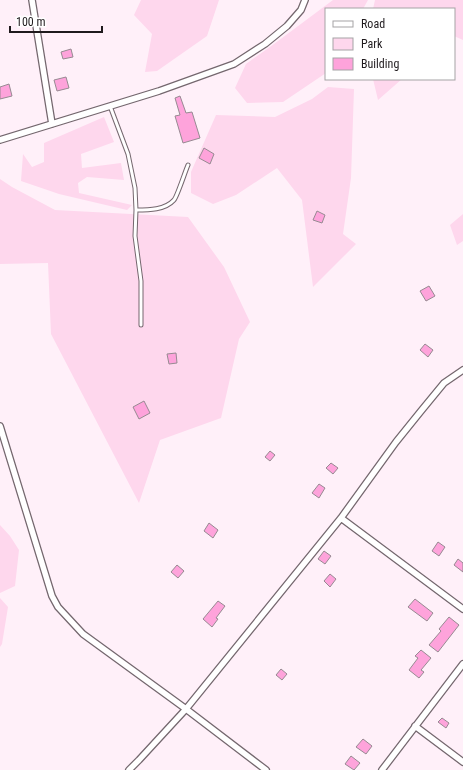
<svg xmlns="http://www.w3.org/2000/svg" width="463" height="770" font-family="'Roboto Condensed',sans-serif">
<rect width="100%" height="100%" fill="#fff0f9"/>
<path fill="#fed7ed" d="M141 0H219L207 36 157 71 145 72 152 34 134 15Z
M333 0H368L363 9H326V73L283 102 247 103 235 88 246 64 274 44Z
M375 0H463V40L454 36V9H373Z
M373 79H402L378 100Z
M328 87 354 89 351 178 343 234 356 244 313 287 302 200 277 168 236 195 213 204 191 193V172L216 115 275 117 312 99Z
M104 117 114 142 81 154 82 168 121 163 124 180 87 177 78 183 79 193 132 205 127 210 59 194 21 181 23 154 32 167 44 162V143Z
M0 179 12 187 55 210 188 217 224 267 250 322 239 339 221 418 160 440 139 503 51 334 48 263 0 264Z
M463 214V241L457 245 450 225Z
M0 525 10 536 19 550 15 586 0 593Z
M0 598 8 607 2 644 0 647Z"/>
<path fill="#fea3db" stroke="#978a92" d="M71 49 73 57 63 59 61 52Z
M66 77 69 88 57 91 54 80Z
M9 84 12 96 0 99V87Z
M180 96 186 113 192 112 200 138 183 143 175 116 180 115 175 98Z
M204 148 214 154 210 164 199 158Z
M317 211 325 215 322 223 313 220Z
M429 286 435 296 426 301 420 291Z
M425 344 433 350 428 357 420 350Z
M176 353 177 363 169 364 167 354Z
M144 401 150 413 139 419 133 407Z
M270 451 275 455 270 461 265 457Z
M331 463 338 468 333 474 326 468Z
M319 484 325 488 319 498 312 493Z
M209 523 218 530 213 538 204 531Z
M438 542 445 547 439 556 432 551Z
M324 551 331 556 325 564 318 559Z
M458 559 463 563V572L454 565Z
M177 565 184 571 178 578 171 572Z
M330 574 336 579 330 587 324 581Z
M415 599 433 613 427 621 408 607Z
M218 601 225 606 216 618 218 619 212 627 203 619Z
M449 617 459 625 438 652 429 645 441 631 439 629Z
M421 650 431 658 421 670 424 672 419 678 409 670 418 658 415 656Z
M281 669 287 674 282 680 276 675Z
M442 718 449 723 446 728 438 722Z
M363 739 372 746 366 754 356 747Z
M351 756 360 763 354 770 345 764Z"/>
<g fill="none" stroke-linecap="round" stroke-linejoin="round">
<defs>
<path id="lane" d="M110 106 128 154 135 188 136 210 135 236 141 281V325
M136 210C149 210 165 210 174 200 177 197 185 172 188 165"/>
<path id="street" d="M32 0 52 124
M0 140 159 91 234 64 265 44 287 26 301 10 305 0
M0 426 52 596 58 607 83 634 186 709 266 770
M341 518 463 609
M415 726 463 762
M129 770 139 760 186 709 341 518 396 442 421 411 444 383 463 370
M382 770 463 664"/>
</defs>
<use href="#lane" stroke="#74676e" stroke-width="5"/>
<use href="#street" stroke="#74676e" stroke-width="8"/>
<use href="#lane" stroke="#fff" stroke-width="3"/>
<use href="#street" stroke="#fff" stroke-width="5.5"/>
</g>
<rect x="325" y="8" width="130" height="72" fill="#ffffff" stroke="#a5a3a5"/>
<rect x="333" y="21" width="20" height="6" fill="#ffffff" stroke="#a5a3a5"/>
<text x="361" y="28" font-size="12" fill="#1f1a1d">Road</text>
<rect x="333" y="38" width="20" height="12" fill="#fed7ed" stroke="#a5a3a5"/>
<text x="361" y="48" font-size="12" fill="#1f1a1d">Park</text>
<rect x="333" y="58" width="20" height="12" fill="#fea3db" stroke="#a5a3a5"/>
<text x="361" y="68" font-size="12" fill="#1f1a1d">Building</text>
<path d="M10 26v6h92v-6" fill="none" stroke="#1f1a1d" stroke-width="2"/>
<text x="16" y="26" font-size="12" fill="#1f1a1d" stroke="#ffffff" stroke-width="3" paint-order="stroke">100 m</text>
</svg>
